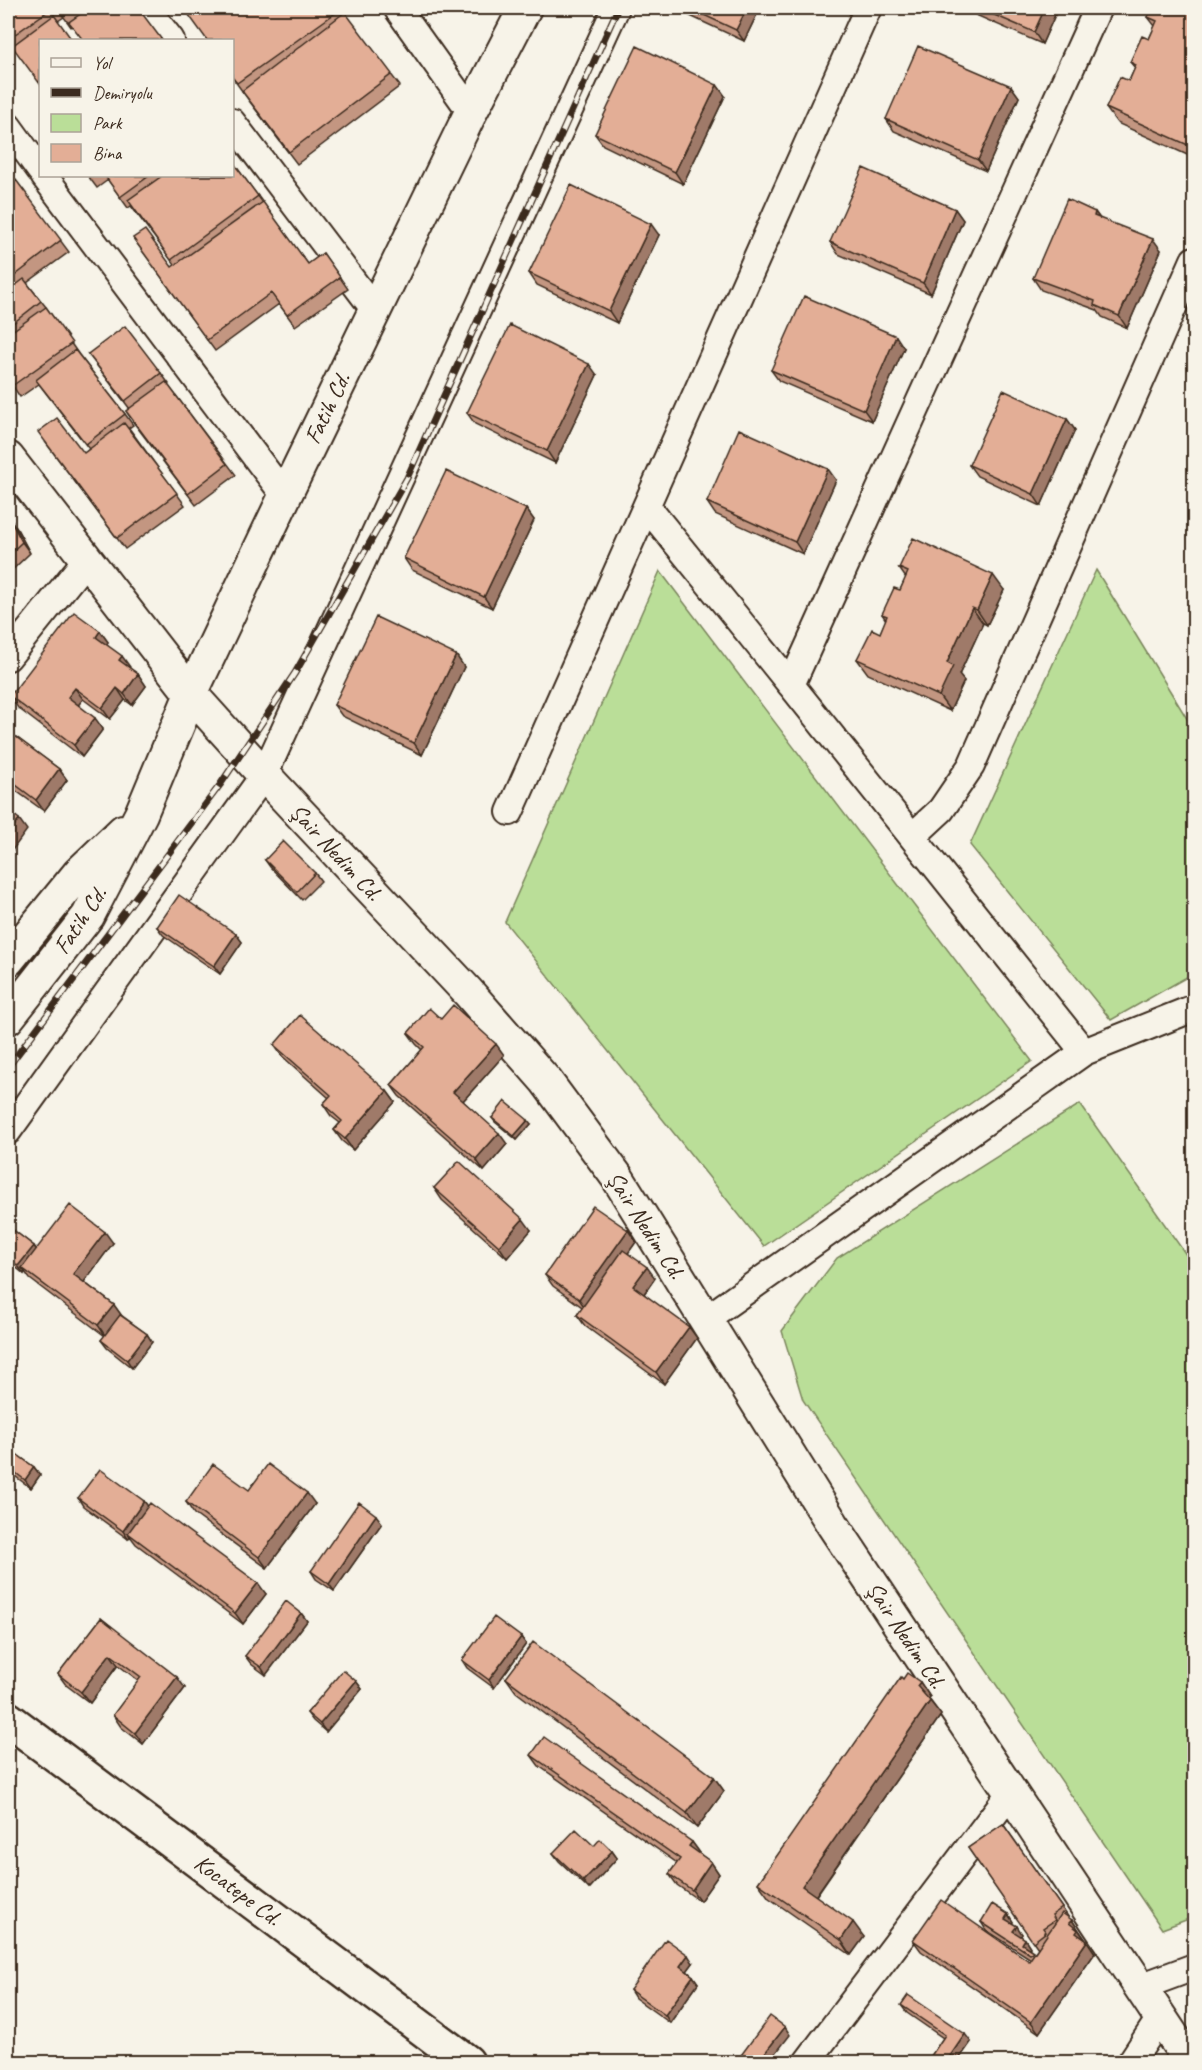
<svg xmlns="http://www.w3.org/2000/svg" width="1202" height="2070" font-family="Caveat,sans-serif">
<rect width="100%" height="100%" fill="#f7f3e8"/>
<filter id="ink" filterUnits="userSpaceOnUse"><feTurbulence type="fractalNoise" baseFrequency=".0167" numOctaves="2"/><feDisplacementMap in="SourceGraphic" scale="12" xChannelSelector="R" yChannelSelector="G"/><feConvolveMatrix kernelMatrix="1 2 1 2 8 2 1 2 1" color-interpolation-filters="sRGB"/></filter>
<g filter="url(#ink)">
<path fill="#bade98" stroke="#7a845b" stroke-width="1.5" d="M1096 570 1194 730V973L1111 1020 970 845Z
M660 571 1032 1061 764 1246 505 922Z
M1080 1104 1194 1266V1917L1162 1929 803 1400 782 1331 837 1258Z"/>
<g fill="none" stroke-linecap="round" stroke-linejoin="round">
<defs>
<path id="minor" d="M146 8 171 40
M397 8 471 112
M232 122 374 309
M8 126 40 170
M44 176 285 496
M648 508 791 685 1098 8
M8 657 86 560
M791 685 1084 1052 1194 1008
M510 812 868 8
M913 836 941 810 971 766 1194 260
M8 1131 264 775 616 8
M706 1319 1084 1052
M1140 1987 1194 1967
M807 2062 1011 1792
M1131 2062 1160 2018"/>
<path id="tertiary" d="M8 458 191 694 264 775 468 992 546 1081 617 1177 833 1525 1190 2062
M8 960 79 873 123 831
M8 1018 88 916 141 814 191 694 285 496 471 112 525 8"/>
<path id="secondary" d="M8 1719 467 2062"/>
</defs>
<use href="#minor" stroke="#3b2a1e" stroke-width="30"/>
<use href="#tertiary" stroke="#3b2a1e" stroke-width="36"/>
<use href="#secondary" stroke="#3b2a1e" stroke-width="38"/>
<use href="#minor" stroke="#f7f3e8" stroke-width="26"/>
<use href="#tertiary" stroke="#f7f3e8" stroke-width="32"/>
<use href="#secondary" stroke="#f7f3e8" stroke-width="33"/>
<defs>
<path id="rail" d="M8 1067 220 785 295 673 407 478 618 8"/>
</defs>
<use href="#rail" stroke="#3b2a1e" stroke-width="7"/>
<use href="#rail" stroke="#f7f3e8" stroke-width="4.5" stroke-dasharray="14" stroke-linecap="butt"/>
</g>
<path fill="#c39681" stroke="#3b2a1e" stroke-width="1.5" d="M8 8H138L71 27 64 17 14 51 8 42Z
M340 8 400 86 297 164 250 102 232 77Z
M673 8H760L744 41Z
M960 8H1058L1042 44Z
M1194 8V158L1117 123 1106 108 1129 81 1135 68 1130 62 1149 39 1155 26 1148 17Z
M717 85 725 96 683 184 603 145 595 134Z
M1011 86 1019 97 986 171 894 131 886 119Z
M232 161 308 264 323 253 348 289 295 326 279 304 215 351 133 238 172 267 175 265 131 206 128 208 108 180 97 188 88 176H232Z
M8 170 69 252 27 283 46 307 79 355 125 414 133 425 129 428 185 505 125 549 46 443 84 453 89 449 39 384 20 397 8 379Z
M955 209 963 220 931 294 838 254 830 242Z
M1095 212 1100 219 1161 250 1127 328 1102 317 1097 310 1041 290 1033 278Z
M659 235 617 323 537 285 529 273Z
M904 348 872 421 779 381 771 370Z
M88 354 161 373 169 384 168 385 236 475 196 505 134 423 126 411 130 409Z
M597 375 555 463 475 424 467 413Z
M1067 419 1075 430 1041 506 977 476 969 465Z
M836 480 803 554 715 514 707 502Z
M526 509 534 520 492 608 412 570 404 558Z
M8 516 17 529 30 553 8 574Z
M899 568 1004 590 987 625 983 623 959 675 964 681 950 711 868 674 857 659 880 633 886 620 882 614 900 590 906 578Z
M100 631 108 642 106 644 129 668 138 674 146 686 132 705 125 700 110 719 83 699 78 705 103 729 82 757 18 708 10 696Z
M456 655 464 667 422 755 342 716 334 705Z
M8 731 59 769 67 780 44 811 8 785Z
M265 860 315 873 321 881 302 900 270 867Z
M157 927 236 934 242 942 220 974 163 935Z
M441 1019 504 1055 463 1101 507 1144 484 1171 399 1096 391 1085 422 1050 416 1044 408 1033Z
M274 1045 387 1091 395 1102 353 1150 342 1141 334 1130 340 1123 331 1116 323 1104 329 1098 282 1056Z
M492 1118 531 1124 517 1140 495 1122Z
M434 1188 531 1230 507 1258 442 1200Z
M8 1226 34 1246 36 1249 113 1243 84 1282 114 1305 121 1315 147 1334 152 1342 132 1368 107 1348 101 1340 105 1336 30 1279 25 1272 24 1274 8 1261Z
M628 1230 636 1242 628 1253 655 1278 644 1294 697 1338 664 1384 585 1326 577 1315 582 1307 553 1286 545 1275Z
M8 1448 34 1467 40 1475 31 1488 8 1471Z
M249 1490 315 1504 267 1568 194 1514 186 1502Z
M78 1498 144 1501 147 1506 266 1594 243 1624 136 1544 130 1536 128 1539 83 1506Z
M382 1523 334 1591 316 1579 311 1571Z
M301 1613 307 1621 266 1675 251 1664 245 1656Z
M101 1618 185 1688 143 1744 121 1727 113 1715 139 1681 118 1665 90 1703 66 1685 58 1674Z
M521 1637 526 1644 494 1688 467 1668 462 1660Z
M506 1678 714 1777 724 1791 697 1828 516 1692Z
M903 1679 920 1682 930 1697 929 1699 941 1715 816 1896 864 1937 851 1955 769 1898 758 1883Z
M356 1681 362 1689 326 1732 313 1721 307 1713Z
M531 1755 692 1842 700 1853 699 1854 711 1862 719 1874 700 1901 677 1885 669 1874 677 1863 539 1766Z
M1003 1824 1069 1918 1072 1920 1095 1953 1039 2033 921 1951 913 1940 1029 1961 1031 1959 986 1930 981 1922 1008 1914 1013 1922 1012 1923 1022 1934 1020 1936 1025 1939 1030 1947 1029 1948 1034 1953 1038 1948 968 1848Z
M594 1846 612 1851 617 1858 589 1889 559 1861 553 1853Z
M693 1963 687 1971 693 1976 698 1983 670 2023 635 1998 630 1990Z
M901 2005 971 2042 957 2062H927L943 2038 907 2013Z"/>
<path fill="#9f7a69" stroke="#3b2a1e" stroke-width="1.5" d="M747 8H760L744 41 736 30Z
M1045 8H1058L1042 44 1034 32Z
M717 85 725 96 683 184 675 172Z
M1011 86 1019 97 986 171 978 160Z
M1194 130V154L1188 145Z
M955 209 963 220 931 294 923 283Z
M1095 212 1103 223 1094 216Z
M651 224 659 235 617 323 609 311Z
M1153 239 1161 250 1127 328 1119 316Z
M896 336 904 348 872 421 864 410Z
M589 364 597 375 555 463 547 451Z
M1067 419 1075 430 1041 506 1033 494Z
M828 469 836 480 803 554 795 542Z
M526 509 534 520 492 608 484 597Z
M9 517 17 529 30 553 22 542Z
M993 575 1004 590 987 625 977 610Z
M972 608 983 623 959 675 964 681 950 711 939 696 947 663Z
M100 631 108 642 104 648 96 637Z
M456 655 464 667 422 755 414 743Z
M122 656 130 667 127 671 119 660Z
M138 674 146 686 132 705 124 694Z
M75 688 83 699 76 708 68 697Z
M117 688 125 700 110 719 102 708Z
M95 718 103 729 82 757 74 745Z
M59 769 67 780 44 811 36 800Z
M19 819 27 830 8 856V834Z
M236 934 242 942 220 974 214 966Z
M496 1044 504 1055 461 1103 453 1092Z
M387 1091 395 1102 353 1150 345 1139Z
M528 1120 531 1124 517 1140 514 1136Z
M499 1133 507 1144 484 1171 476 1159Z
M523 1219 531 1230 507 1258 499 1246Z
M628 1230 636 1242 587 1311 579 1299Z
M105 1232 113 1243 81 1286 73 1274Z
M34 1246 39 1254 22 1268 25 1272 24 1274 18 1266Z
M647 1267 655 1278 641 1298 633 1286Z
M114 1305 122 1316 106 1337 98 1325Z
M689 1327 697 1338 664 1384 656 1372Z
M147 1334 152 1342 132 1368 127 1360Z
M34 1467 40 1475 31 1488 25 1480Z
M307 1493 315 1504 267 1568 259 1557Z
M144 1501 150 1509 128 1533 130 1536 128 1539 123 1531Z
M376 1515 382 1523 334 1591 329 1584Z
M258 1583 266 1594 243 1624 235 1613Z
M301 1613 307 1621 266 1675 261 1667Z
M521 1637 526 1644 494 1688 489 1680Z
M110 1654 118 1665 90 1703 81 1692Z
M177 1677 185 1688 143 1744 135 1733Z
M356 1681 362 1689 326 1732 320 1724Z
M920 1682 930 1697 927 1701 917 1686Z
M930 1701 941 1715 812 1901 802 1886Z
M714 1777 724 1791 697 1828 687 1813Z
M692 1842 700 1853 697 1858 689 1846Z
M612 1851 617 1858 589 1889 583 1881Z
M711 1862 719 1874 700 1901 692 1890Z
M1008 1914 1013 1922 1010 1926 1005 1919Z
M1072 1920 1086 1941 1084 1945 1069 1923Z
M853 1922 864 1937 851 1955 841 1940Z
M1017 1926 1022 1934 1019 1939 1013 1931Z
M1025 1939 1030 1947 1027 1951 1022 1944Z
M1087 1941 1095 1953 1039 2033 1031 2022Z
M688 1955 693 1963 685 1974 680 1966Z
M693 1976 698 1983 670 2023 665 2015Z
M785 2027 790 2035 769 2062H758Z
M965 2034 971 2042 957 2062H946Z"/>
<path fill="#e3ae96" stroke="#3b2a1e" stroke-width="1.5" d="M8 8H52L8 39Z
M57 8H75L63 16Z
M89 8H138L162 40H83L69 22Z
M191 8H340L341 9 237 83 232 77V40H207L186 11Z
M689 8H747L736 30Z
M978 8H1045L1034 32Z
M1152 8H1194V130L1188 145 1106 108 1120 77 1129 81 1136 65 1130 62 1142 36 1149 39 1157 21 1148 17Z
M345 12 392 74 289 152 242 91Z
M54 15 72 40H40V84L12 46Z
M637 46 717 85 675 172 595 134Z
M918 46 1011 86 978 160 886 119Z
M232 161 258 196 171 260 128 200 162 176H232Z
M863 168 955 209 923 283 830 242Z
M105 176H149L120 197Z
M16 180 61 240 8 281V186Z
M571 185 651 224 609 311 529 273Z
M1067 199 1095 212 1094 216 1153 239 1119 316 1094 305 1095 301 1033 278Z
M263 202 308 264 323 253 340 277 287 315 271 293 207 340 133 238 145 230 172 267Z
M24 279 41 301 8 327V291Z
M804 296 896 336 864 410 771 370Z
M46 307 72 343 12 386 8 379V334Z
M510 325 589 364 547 451 467 413Z
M125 326 161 373 125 401 88 354Z
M75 350 125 414 86 444 36 380Z
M166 382 227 464 188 494 126 411Z
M1003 390 1067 419 1033 494 969 465Z
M57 418 84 453 124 423 177 493 117 538 38 432Z
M739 429 828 469 795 542 707 502Z
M446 471 526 509 484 597 404 558Z
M8 516 22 542 8 555Z
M913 538 993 575 977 610 972 608 947 663 953 666 939 696 857 659 872 629 880 633 887 616 882 614 894 588 900 590 908 572 899 568Z
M74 612 100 631 96 637 122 656 119 660 138 674 124 694 117 688 102 708 75 688 68 697 95 718 74 745 10 696Z
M376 617 456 655 414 743 334 705Z
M8 731 59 769 36 800 8 779Z
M8 810 19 819 8 834Z
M283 841 315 873 297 892 265 860Z
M179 895 236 934 214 966 157 927Z
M453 1005 496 1044 453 1092 499 1133 476 1159 391 1085 424 1047 408 1033 429 1008 441 1019Z
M300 1015 387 1091 345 1139 334 1130 342 1121 323 1104 331 1095 274 1045Z
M505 1101 528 1120 514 1136 492 1118Z
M459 1161 523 1219 499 1246 434 1188Z
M70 1205 105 1232 73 1274 114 1305 98 1325 22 1268Z
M593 1206 628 1230 579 1299 545 1275Z
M8 1226 34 1246 18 1266 8 1257Z
M623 1250 647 1267 633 1286 689 1327 656 1372 577 1315Z
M120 1315 147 1334 127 1360 101 1340Z
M8 1448 34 1467 25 1480 8 1467Z
M213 1464 249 1490 268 1464 307 1493 259 1557 186 1502Z
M100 1469 144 1501 123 1531 78 1498Z
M359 1502 376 1515 329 1584 311 1571Z
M150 1503 258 1583 235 1613 128 1533Z
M286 1601 301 1613 261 1667 245 1656Z
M494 1617 521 1637 489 1680 462 1660Z
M101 1618 177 1677 135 1733 113 1715 141 1677 110 1654 81 1692 58 1674Z
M533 1642 714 1777 687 1813 506 1678Z
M343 1670 356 1681 320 1724 307 1713Z
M907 1673 920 1682 917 1686 930 1701 802 1886 853 1922 841 1940 758 1883 901 1677 903 1679Z
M544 1737 692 1842 689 1846 711 1862 692 1890 669 1874 680 1859 531 1755Z
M1003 1824 1062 1908 1052 1915 1055 1920 1043 1928 1046 1932 1033 1942 968 1848Z
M576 1829 594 1846 600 1839 612 1851 583 1881 553 1853Z
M941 1900 1029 1961 1062 1913 1072 1920 1069 1923 1078 1930 1076 1933 1087 1941 1031 2022 913 1940Z
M992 1904 1008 1914 1005 1919 1017 1926 1013 1931 1025 1939 1022 1944 1033 1951 1030 1954 981 1922Z
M666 1939 688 1955 680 1966 693 1976 665 2015 630 1990Z
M908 1995 965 2034 946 2062H927L945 2035 901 2005Z
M770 2016 785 2027 758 2062H736Z"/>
</g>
<g text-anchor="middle" stroke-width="4.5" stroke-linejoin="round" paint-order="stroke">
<g font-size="24" fill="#3b2a1e" stroke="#f7f3e8">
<text transform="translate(327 408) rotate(-64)" y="8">Fatih Cd.</text>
<text transform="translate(336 852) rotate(47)" y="8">Şair Nedim Cd.</text>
<text transform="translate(80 920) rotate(-56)" y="8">Fatih Cd.</text>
<text transform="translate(646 1225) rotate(57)" y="8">Şair Nedim Cd.</text>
<text transform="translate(906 1635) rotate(56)" y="8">Şair Nedim Cd.</text>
<text transform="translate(238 1890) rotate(37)" y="8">Kocatepe Cd.</text>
</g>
</g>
<rect width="1202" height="2070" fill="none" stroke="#f7f3e8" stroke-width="30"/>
<rect x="15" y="15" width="1172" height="2040" fill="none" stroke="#3b2a1e" stroke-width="2" filter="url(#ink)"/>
<rect x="39" y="39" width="195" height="138" fill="#f7f3e8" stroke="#aca397" stroke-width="1.5"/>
<rect x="51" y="58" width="30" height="9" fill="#f7f3e8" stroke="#aca397" stroke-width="1.5"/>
<text x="93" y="69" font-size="18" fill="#3b2a1e">Yol</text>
<rect x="51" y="88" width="30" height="9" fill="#3b2a1e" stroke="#aca397" stroke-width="1.5"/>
<text x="93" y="99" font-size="18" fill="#3b2a1e">Demiryolu</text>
<rect x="51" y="114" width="30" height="18" fill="#bade98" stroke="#aca397" stroke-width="1.5"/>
<text x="93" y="129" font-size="18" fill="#3b2a1e">Park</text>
<rect x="51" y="144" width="30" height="18" fill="#e3ae96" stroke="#aca397" stroke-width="1.5"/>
<text x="93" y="159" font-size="18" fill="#3b2a1e">Bina</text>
</svg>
